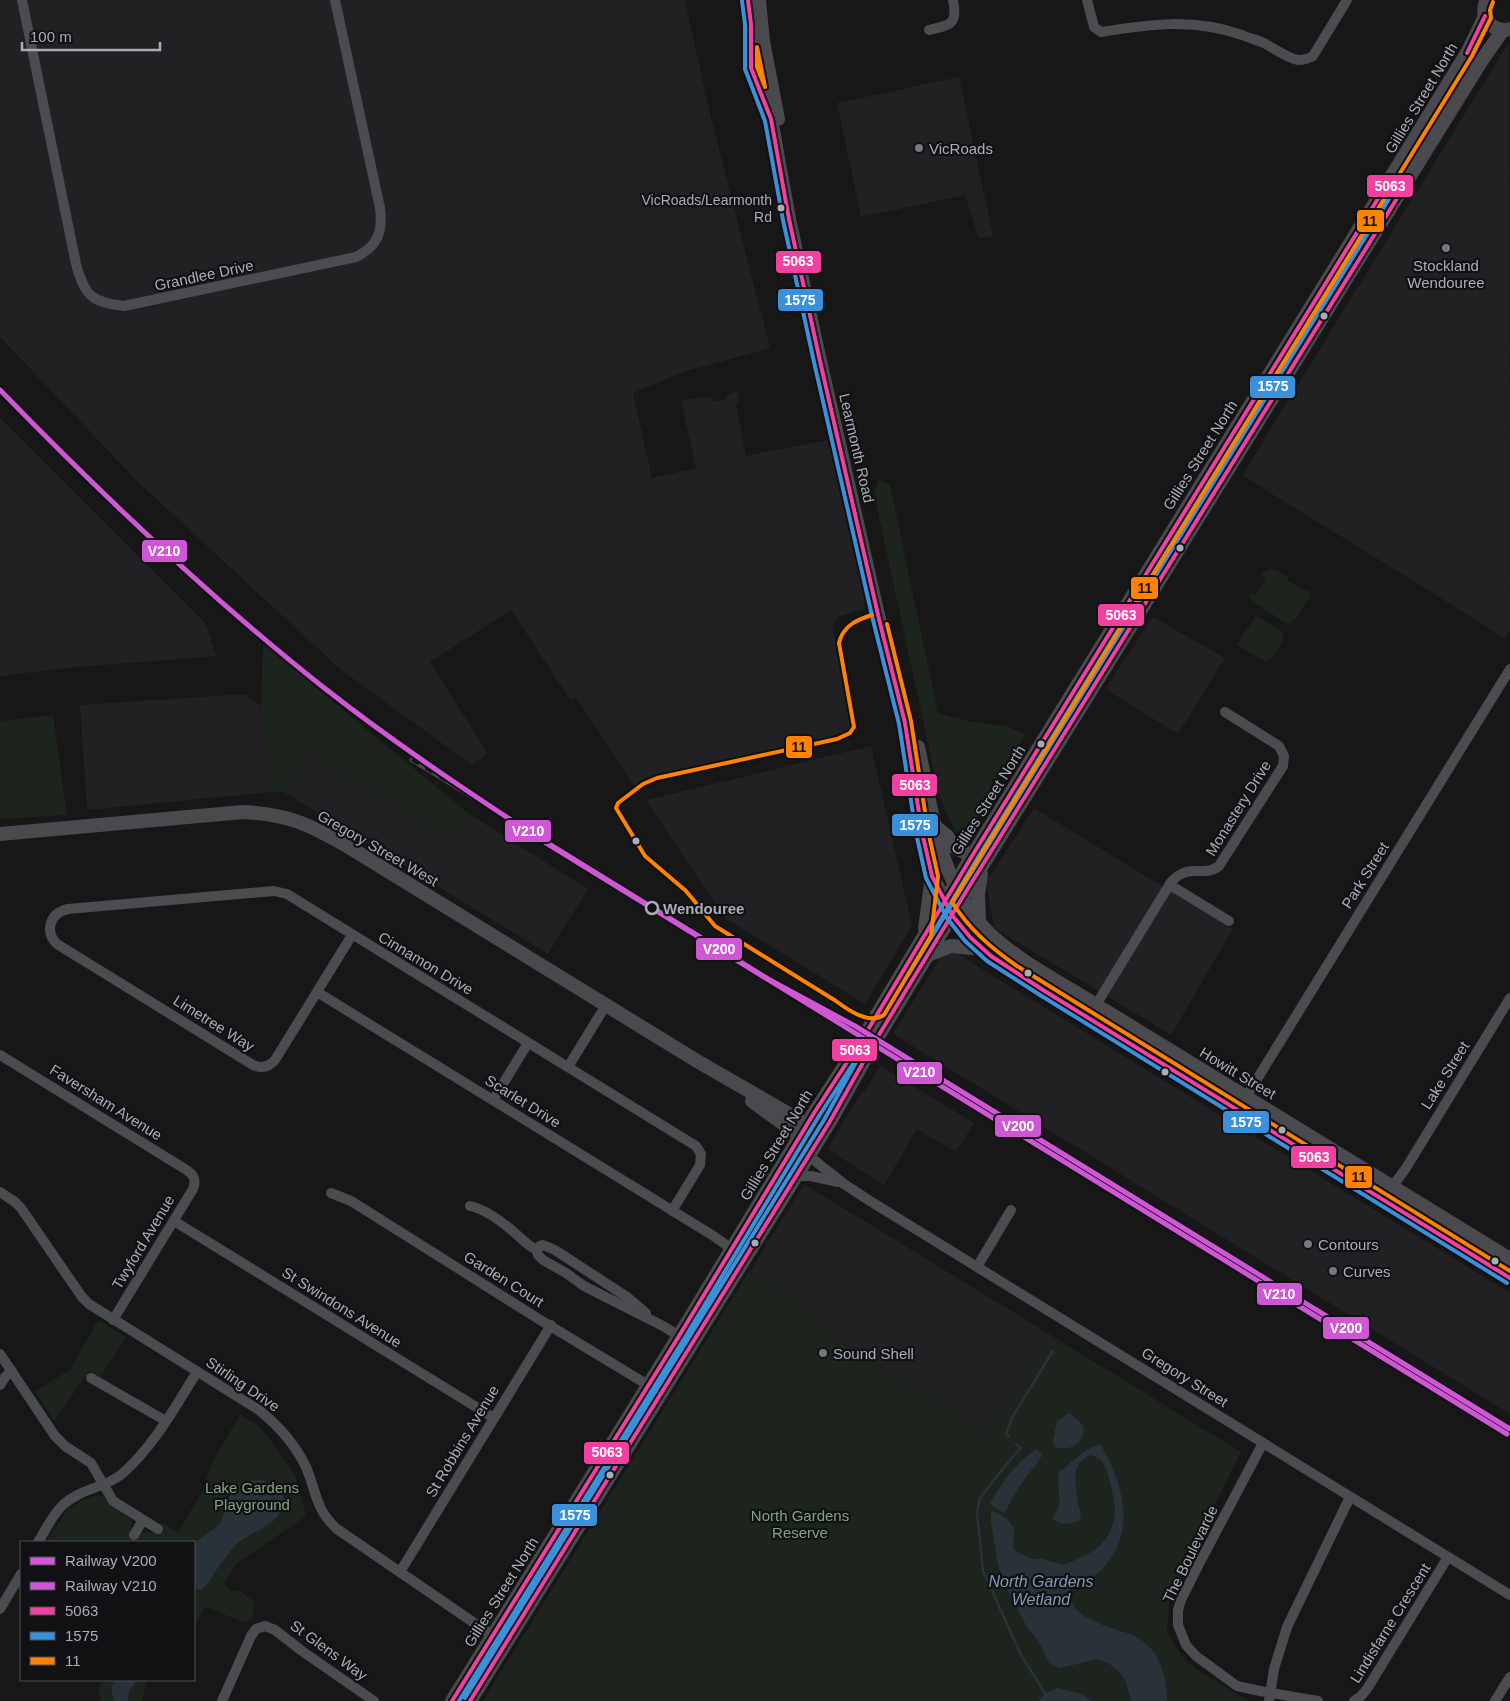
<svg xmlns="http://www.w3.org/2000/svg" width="1510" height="1701" font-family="Helvetica,sans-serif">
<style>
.built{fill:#212123}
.green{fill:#1d241e}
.water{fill:#2a3239}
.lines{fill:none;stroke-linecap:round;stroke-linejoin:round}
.stream{stroke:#2a3239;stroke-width:2.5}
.street{stroke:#4b4c50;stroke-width:10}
.secondary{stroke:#4a4a4e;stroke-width:14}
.rail-casing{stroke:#4b4c4f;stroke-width:4.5}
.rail{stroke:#111113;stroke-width:2.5;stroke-dasharray:8;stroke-linecap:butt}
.bus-1-casing{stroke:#111113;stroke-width:8}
.bus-2-casing{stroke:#111113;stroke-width:8}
.bus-3-casing{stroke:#111113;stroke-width:8}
.bus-1{stroke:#f240a1;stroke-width:4}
.bus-2{stroke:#3a90db;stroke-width:4}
.bus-3{stroke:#ff8200;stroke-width:4}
.rail-1-casing{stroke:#111113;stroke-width:9}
.rail-2-casing{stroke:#111113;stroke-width:9}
.rail-1{stroke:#cf57d5;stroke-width:5}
.rail-2{stroke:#cf57d5;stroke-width:5}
.poi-dot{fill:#757880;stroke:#111113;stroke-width:2}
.bus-dot{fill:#a8adb8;stroke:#111113;stroke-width:2}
.stop-dot{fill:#111113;stroke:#a8adb8;stroke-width:2.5}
.labels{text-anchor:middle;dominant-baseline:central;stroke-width:4.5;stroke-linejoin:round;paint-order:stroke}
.bus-label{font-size:14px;fill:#a8adb8;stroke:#111113;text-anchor:end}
.street-label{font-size:15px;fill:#a8adb8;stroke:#111113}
.poi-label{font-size:15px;fill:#a8adb8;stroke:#111113;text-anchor:start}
.stop-label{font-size:15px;font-weight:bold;fill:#a8adb8;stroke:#111113;text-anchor:start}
.park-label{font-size:15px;fill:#7fa381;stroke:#111113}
.water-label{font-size:16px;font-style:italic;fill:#7f9bb3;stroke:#111113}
.line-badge{stroke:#111113;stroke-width:2}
.badge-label{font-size:14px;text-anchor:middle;font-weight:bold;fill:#fff}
.pale-badge-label{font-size:14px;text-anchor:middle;font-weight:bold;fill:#111}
</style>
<rect width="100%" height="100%" fill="#171717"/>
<g class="built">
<path d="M 0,0 L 685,0 L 708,106 L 770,348 L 683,372 L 633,393 L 652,478 L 696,468 L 681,401 L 711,396 L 712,402 L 727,399 L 727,394 L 737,391 L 740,402 L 736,404 L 746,456 L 838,438 L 875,599 L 864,609 L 837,617 L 832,627 L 854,712 L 853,728 L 842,736 L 642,780 L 635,787 L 576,698 L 571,701 L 511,610 L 430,662 L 488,754 L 472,765 L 341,670 L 138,482 L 0,337 Z"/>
<path d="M 1509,42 L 1510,631 L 1505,639 L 1441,598 L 1243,476 L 1255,454 Z"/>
<path d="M 959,77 L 993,236 L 979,239 L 965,195 L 861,217 L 837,103 Z"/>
<path d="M 0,418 L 206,624 L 216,656 L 66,668 L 0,676 Z"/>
<path d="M 1153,617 L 1225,658 L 1178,734 L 1105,689 Z"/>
<path d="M 245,694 L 261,706 L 272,792 L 87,810 L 80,705 Z"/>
<path d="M 871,746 L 912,926 L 865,1004 L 725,918 L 646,800 Z"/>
<path d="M 308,752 L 452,841 L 469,814 L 588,889 L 548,954 L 284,792 Z"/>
<path d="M 1034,808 L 1233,929 L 1171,1035 L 1004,934 L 994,927 L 986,882 Z"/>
<path d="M 956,953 L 1510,1293 L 1510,1414 L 893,1034 L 941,956 Z"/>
<path d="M 880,1066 L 974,1123 L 956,1152 L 917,1129 L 884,1185 L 827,1149 L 862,1092 L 864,1092 Z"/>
<path d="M 804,1184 L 1049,1334 L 989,1433 L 809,1323 L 816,1312 L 750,1271 Z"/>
</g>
<g class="green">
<path d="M 878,480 L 890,485 L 938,713 L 973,722 L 1006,726 L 1025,734 L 965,837 L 955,831 L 940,799 L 874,494 Z"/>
<path d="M 1271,569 L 1276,570 L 1288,577 L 1288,581 L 1305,591 L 1308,590 L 1311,597 C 1303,604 1300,616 1291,623 L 1286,623 L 1253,602 L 1249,597 L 1249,593 L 1255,595 L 1266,578 L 1260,574 L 1261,573 Z"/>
<path d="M 1256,615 L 1281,631 C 1283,634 1284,635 1283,638 C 1281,646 1273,658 1266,661 L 1262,660 L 1237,645 Z"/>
<path d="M 263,644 L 469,814 L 452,841 L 309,752 L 284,792 L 272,792 L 261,706 Z"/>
<path d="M 53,715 L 67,815 L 0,819 L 0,721 Z"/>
<path d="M 749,1271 L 816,1311 L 809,1323 L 989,1433 L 1049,1334 L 1241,1452 L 1183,1569 L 1169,1603 L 1167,1630 L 1174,1645 L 1186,1661 L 1202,1673 L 1249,1701 L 483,1701 Z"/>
<path d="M 98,1320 L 126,1337 L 100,1377 L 88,1372 L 54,1421 L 35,1391 L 70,1370 Z"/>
<path d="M 240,1415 L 253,1422 L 266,1434 L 295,1475 L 306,1516 L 236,1564 L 224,1584 L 232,1591 L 239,1590 L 255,1603 L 252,1618 L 245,1623 L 206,1607 L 194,1626 L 194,1542 L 46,1542 L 67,1510 L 82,1500 L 98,1495 L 102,1496 L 109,1504 L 129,1518 L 132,1522 L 131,1530 L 140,1534 L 146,1531 L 156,1533 L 163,1523 L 178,1532 L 203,1490 L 213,1460 Z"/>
<path d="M 102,1680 L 147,1680 L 142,1701 L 101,1701 L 98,1690 Z"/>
</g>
<g class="water">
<path d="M 1069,1413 L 1079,1421 L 1084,1428 C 1082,1447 1071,1450 1054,1447 L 1053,1441 L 1057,1421 Z"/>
<path d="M 1100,1444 C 1124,1482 1137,1535 1101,1570 C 1093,1578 1081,1581 1070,1586 C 1066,1618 1105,1625 1127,1633 C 1135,1635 1148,1644 1152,1650 C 1163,1663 1167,1685 1167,1701 L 1131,1701 L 1126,1682 L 1119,1671 L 1108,1663 L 1098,1659 L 1060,1668 L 1049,1663 L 1040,1643 L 1027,1627 L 1005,1585 L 998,1565 L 991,1522 L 991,1510 C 1000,1515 1014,1520 1014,1533 C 1014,1539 1013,1544 1014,1550 L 1032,1559 L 1042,1559 L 1064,1565 C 1077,1559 1095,1553 1104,1541 C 1110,1535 1115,1521 1115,1512 C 1116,1502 1108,1468 1101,1460 C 1098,1458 1094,1456 1091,1455 C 1074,1462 1075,1473 1076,1489 C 1077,1493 1076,1497 1077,1501 C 1079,1509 1082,1512 1080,1520 C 1071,1524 1061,1526 1053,1519 C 1054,1514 1059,1509 1059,1504 C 1060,1493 1057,1483 1059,1472 C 1073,1462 1083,1449 1100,1444 Z"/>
<path d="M 1036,1449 L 1042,1455 C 1039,1462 1035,1466 1030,1472 C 1020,1484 1012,1498 1005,1513 L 995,1508 L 990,1503 C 1002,1482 1016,1463 1036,1449 Z"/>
<path d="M 259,1480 C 271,1482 277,1486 284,1497 C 284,1529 247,1529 232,1549 C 225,1558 219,1566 213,1575 C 208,1582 209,1584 201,1590 L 194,1588 L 194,1543 L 219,1525 L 227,1506 L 230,1496 L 236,1486 L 248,1481 Z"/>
<path d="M 116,1680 L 136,1680 L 134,1685 L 129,1690 L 128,1701 L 114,1701 L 111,1687 Z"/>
<path d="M 1057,1688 L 1082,1694 L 1091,1701 L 1039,1701 L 1045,1693 Z"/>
</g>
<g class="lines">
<g class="stream">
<path d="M 1009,1437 L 1006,1434 L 1013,1416 L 1053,1351"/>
<path d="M 1016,1444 L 1021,1448 L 1009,1461 L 980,1498 L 977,1513 L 983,1571 L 1021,1655 L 1045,1693"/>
</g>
<g class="street">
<path d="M 22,0 L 76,264 C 85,296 91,302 124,306 L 356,257 C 378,246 383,232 380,208 L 335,0"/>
<path d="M 1087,0 L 1094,27 L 1101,32 C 1151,24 1193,18 1242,35 C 1249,38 1257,40 1264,43 C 1273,48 1289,59 1298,60 C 1304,60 1308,59 1313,56 L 1347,0"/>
<path d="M 929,30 C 951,25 958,24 953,0"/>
<path d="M 1170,885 L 1229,921"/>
<path d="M 352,935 L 275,1060 C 269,1067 262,1069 253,1065 L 57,944 C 44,931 50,913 68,909 L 274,891 L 287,894 L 696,1146 L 701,1154 L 700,1165 L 672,1211"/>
<path d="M 317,992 L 712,1235 L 732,1249"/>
<path d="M 1096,1005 L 1171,882 C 1189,862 1204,878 1219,866 L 1283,766 L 1284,756 L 1279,746 L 1225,712"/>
<path d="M 0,1055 L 185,1169 C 193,1174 197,1179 193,1189 L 113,1320"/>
<path d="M 568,1067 L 606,1005"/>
<path d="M 1246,1097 L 1510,669"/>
<path d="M 493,1100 L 528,1043"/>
<path d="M 795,1145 L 844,1184 L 870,1201 L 1510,1595"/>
<path d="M 796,1176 L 811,1176 L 838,1182"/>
<path d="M 0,1192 L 15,1202 L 21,1208 L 82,1297 L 89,1304 L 259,1410 C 279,1426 295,1444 306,1467 C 317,1493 315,1509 337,1529 L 505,1644"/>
<path d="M 331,1193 L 351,1201 L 537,1318 L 653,1388"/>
<path d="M 1391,1204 L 1392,1187 L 1406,1168 L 1510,998"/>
<path d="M 470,1206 C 487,1210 502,1222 515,1233 C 522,1239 528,1246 537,1250 L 538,1255 L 543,1260 L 566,1273 L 584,1286 L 663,1326 L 679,1336"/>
<path d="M 174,1221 L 494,1418"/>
<path d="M 537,1250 L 540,1246 L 543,1245 L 555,1250 L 627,1297 L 646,1313"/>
<path d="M 977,1267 L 1011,1210"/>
<path d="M 0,1354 L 55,1436 L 65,1446 L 91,1463 L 113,1501 L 158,1529"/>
<path d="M 91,1378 L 166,1421"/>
<path d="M 0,1385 L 5,1377 L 12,1371"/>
<path d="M 1263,1443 L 1199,1564 L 1181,1600 L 1178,1610 L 1178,1625 L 1186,1645 L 1196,1656 L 1237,1686 L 1260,1691 L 1318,1701"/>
<path d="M 134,1535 L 143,1520"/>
<path d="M 38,1542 C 46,1530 53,1513 64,1504 C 80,1489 105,1488 122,1474 C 154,1446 175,1407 197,1372"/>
<path d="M 400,1572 L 551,1325"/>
<path d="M 0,1609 L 21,1574"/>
<path d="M 222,1701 L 251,1636 L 256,1629 L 265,1626 L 275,1630 L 302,1651 L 374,1701"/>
<path d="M 1269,1701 L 1274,1669 L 1287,1627 L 1350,1497"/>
<path d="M 1354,1701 L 1361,1696 L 1367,1689 L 1448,1557"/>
<path d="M 1495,1701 L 1510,1677"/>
</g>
<g class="secondary">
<path d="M 748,0 L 751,24 L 751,68 L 771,119 L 789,219 L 820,361 L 879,619 L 905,723 L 922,832 L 932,876 L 952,915 L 970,937 L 991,956 L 1043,990 L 1510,1278"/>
<path d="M 759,0 L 763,41 L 778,119"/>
<path d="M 1487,0 C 1478,17 1492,33 1510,29"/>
<path d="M 918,747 C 932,810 939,886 989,933 C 1019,962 1060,982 1096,1005 L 1510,1259"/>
<path d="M 937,828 L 947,836 L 954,847 L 972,856"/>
<path d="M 0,834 L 243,812 C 288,814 308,824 347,846 L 697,1061 L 794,1117 L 814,1130"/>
<path d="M 979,922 L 978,895 L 981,874"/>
<path d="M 925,929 L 932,876"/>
<path d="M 928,955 L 951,946 L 982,949"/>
<path d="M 752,1101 L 807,1141"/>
<path d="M 452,1701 L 679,1336 L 814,1113 L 866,1033 L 972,856 L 1401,161 L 1467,53 L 1485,16"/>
<path d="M 470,1701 L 829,1123 L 874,1043 L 967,890 L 1482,60 L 1503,30"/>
</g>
<defs>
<path id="rail" d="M 412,760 L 523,828"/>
</defs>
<use href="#rail" class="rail-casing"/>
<use href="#rail" class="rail"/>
<defs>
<g id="bus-1">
<path d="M 748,0 L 751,24 L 751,68 L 771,119 L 789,219 L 820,361 L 879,619 L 905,723 L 922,832 L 932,876 L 952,915 L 970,937 L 991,956 L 1043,990 L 1510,1278"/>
<path d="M 1467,53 L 1485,16"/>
<path d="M 452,1701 L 679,1336 L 814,1113 L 866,1033 L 972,856 L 1387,184 L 1401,192 L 967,890 L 874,1043 L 829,1123 L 470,1701"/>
</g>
<g id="bus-2">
<path d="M 742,1 L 745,24 L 745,69 L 765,121 L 783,220 L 814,362 L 873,620 L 899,724 L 916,833 L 926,878 L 947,918 L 965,941 L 987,961 L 1040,995 L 1507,1283"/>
<path d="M 1389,192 L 1392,194 L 908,975 L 977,859 Z"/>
<path d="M 459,1701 L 684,1339 L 819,1116 L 866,1044 L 824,1120 L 465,1698"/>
</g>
<g id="bus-3">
<path d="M 1493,2 L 1490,10 L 1491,18 L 1472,56 L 952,902 C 969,929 991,948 1017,966 L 1510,1271"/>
<path d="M 757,47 L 765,87 L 757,67 Z"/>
<path d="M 872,615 C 856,620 843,626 839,643 L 854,727 L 850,733 L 837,739 L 657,778 L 643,784 L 618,803 L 616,808 L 645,856 L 686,891 L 715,926 L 836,1001 C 848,1010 869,1025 884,1015 L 931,936 L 938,876 L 928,831 L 911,721 L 887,624"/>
</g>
</defs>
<use href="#bus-1" class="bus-1-casing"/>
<use href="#bus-2" class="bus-2-casing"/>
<use href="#bus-3" class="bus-3-casing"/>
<use href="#bus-1" class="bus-1"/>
<use href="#bus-2" class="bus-2"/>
<use href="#bus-3" class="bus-3"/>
<defs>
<path id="rail-1" d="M 523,828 L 768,979 L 855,1026 L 1510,1429"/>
<path id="rail-2" d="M 0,390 C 102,495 208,596 323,687 C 393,742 468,792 543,841 L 1507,1434"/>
</defs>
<use href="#rail-1" class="rail-1-casing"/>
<use href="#rail-2" class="rail-2-casing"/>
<use href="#rail-1" class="rail-1"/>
<use href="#rail-2" class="rail-2"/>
</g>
<g class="poi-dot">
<circle cx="919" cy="148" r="5"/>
<circle cx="1446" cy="248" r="5"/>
<circle cx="1308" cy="1244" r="5"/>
<circle cx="1333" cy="1271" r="5"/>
<circle cx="823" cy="1353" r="5"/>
</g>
<g class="bus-dot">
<circle cx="781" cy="208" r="4.5"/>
<circle cx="1324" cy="316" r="4.5"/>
<circle cx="1180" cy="548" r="4.5"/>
<circle cx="1041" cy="744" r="4.5"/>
<circle cx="636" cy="841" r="4.5"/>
<circle cx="1028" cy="973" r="4.5"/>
<circle cx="1165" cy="1072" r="4.5"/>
<circle cx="1282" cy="1130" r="4.5"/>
<circle cx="755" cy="1243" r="4.5"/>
<circle cx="1495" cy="1261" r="4.5"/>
<circle cx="610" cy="1475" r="4.5"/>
</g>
<circle class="stop-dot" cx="652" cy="908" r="6"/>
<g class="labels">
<g class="bus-label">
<text x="772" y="200">VicRoads/Learmonth<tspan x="772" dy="17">Rd</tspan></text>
</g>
<g class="street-label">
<text transform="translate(1421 98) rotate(-59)">Gillies Street North</text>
<text transform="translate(204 275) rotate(-12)">Grandlee Drive</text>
<text transform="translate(857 448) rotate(77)">Learmonth Road</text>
<text transform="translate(1200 455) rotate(-58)">Gillies Street North</text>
<text transform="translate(988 800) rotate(-58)">Gillies Street North</text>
<text transform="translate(1238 808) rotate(-58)">Monastery Drive</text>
<text transform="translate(378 848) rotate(30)">Gregory Street West</text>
<text transform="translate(1365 875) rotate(-58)">Park Street</text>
<text transform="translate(426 963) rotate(31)">Cinnamon Drive</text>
<text transform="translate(214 1023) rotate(32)">Limetree Way</text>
<text transform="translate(1238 1073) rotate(31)">Howitt Street</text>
<text transform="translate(1445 1075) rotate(-58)">Lake Street</text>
<text transform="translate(523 1101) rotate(32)">Scarlet Drive</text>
<text transform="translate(106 1102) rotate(32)">Faversham Avenue</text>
<text transform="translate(776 1145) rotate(-59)">Gillies Street North</text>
<text transform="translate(143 1242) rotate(-59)">Twyford Avenue</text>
<text transform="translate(504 1279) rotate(32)">Garden Court</text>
<text transform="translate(342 1307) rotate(32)">St Swindons Avenue</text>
<text transform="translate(1185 1377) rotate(32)">Gregory Street</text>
<text transform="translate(243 1384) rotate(34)">Stirling Drive</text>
<text transform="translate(462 1441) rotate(-59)">St Robbins Avenue</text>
<text transform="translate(1190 1554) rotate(-64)">The Boulevarde</text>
<text transform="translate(501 1592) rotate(-58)">Gillies Street North</text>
<text transform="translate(1390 1623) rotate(-58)">Lindisfarne Crescent</text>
<text transform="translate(329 1650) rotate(36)">St Glens Way</text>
</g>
<g class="poi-label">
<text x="929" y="148">VicRoads</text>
<text x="1446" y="265" text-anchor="middle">Stockland<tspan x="1446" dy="17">Wendouree</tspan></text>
<text x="1318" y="1244">Contours</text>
<text x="1343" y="1271">Curves</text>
<text x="833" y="1353">Sound Shell</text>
</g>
<g class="stop-label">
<text x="663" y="908">Wendouree</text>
</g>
<g class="park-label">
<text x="252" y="1487">Lake Gardens<tspan x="252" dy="17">Playground</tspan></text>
<text x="800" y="1515">North Gardens<tspan x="800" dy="17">Reserve</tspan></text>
</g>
<g class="water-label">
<text x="1041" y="1581">North Gardens<tspan x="1041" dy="18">Wetland</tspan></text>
</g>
</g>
<g class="line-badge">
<rect x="1366" y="174" width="48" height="24" rx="5" fill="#f240a1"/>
<rect x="1356" y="209" width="29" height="24" rx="5" fill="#ff8200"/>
<rect x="775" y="250" width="47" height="24" rx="5" fill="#f240a1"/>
<rect x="777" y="288" width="47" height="24" rx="5" fill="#3a90db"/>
<rect x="1249" y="375" width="47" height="24" rx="5" fill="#3a90db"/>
<rect x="141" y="539" width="47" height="24" rx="5" fill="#cf57d5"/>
<rect x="1130" y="576" width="29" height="24" rx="5" fill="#ff8200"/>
<rect x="1097" y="603" width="48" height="24" rx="5" fill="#f240a1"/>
<rect x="785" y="735" width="28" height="24" rx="5" fill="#ff8200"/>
<rect x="891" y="773" width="47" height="24" rx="5" fill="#f240a1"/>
<rect x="891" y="813" width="48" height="24" rx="5" fill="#3a90db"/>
<rect x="504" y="819" width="48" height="24" rx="5" fill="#cf57d5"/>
<rect x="695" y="937" width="48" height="24" rx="5" fill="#cf57d5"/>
<rect x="831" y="1038" width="47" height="24" rx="5" fill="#f240a1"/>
<rect x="896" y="1061" width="47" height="24" rx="5" fill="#cf57d5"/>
<rect x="1222" y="1110" width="48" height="24" rx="5" fill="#3a90db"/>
<rect x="994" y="1114" width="48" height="24" rx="5" fill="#cf57d5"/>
<rect x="1290" y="1145" width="47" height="24" rx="5" fill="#f240a1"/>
<rect x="1344" y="1165" width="29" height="24" rx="5" fill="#ff8200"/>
<rect x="1256" y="1282" width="47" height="24" rx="5" fill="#cf57d5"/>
<rect x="1322" y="1316" width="48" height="24" rx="5" fill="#cf57d5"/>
<rect x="583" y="1441" width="47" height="24" rx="5" fill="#f240a1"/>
<rect x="551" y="1503" width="47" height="24" rx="5" fill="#3a90db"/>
</g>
<g class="badge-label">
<text x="1390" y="191">5063</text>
<text x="798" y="266">5063</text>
<text x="800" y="305">1575</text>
<text x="1273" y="391">1575</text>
<text x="164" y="556">V210</text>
<text x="1121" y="620">5063</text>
<text x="915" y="790">5063</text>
<text x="915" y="830">1575</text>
<text x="528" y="836">V210</text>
<text x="719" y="954">V200</text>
<text x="855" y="1055">5063</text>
<text x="919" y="1077">V210</text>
<text x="1246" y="1127">1575</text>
<text x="1018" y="1131">V200</text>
<text x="1314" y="1162">5063</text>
<text x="1279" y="1299">V210</text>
<text x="1346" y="1333">V200</text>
<text x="607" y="1457">5063</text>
<text x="575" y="1520">1575</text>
</g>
<g class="pale-badge-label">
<text x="1370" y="226">11</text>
<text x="1145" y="593">11</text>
<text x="799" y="752">11</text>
<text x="1359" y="1182">11</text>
</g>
<rect x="20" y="1541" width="175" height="140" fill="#111113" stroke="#4d4f55"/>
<rect x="30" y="1557" width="25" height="8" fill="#cf57d5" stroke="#4d4f55"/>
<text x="65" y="1566" font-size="15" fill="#a8adb8">Railway V200</text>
<rect x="30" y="1582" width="25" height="8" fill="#cf57d5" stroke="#4d4f55"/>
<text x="65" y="1591" font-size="15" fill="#a8adb8">Railway V210</text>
<rect x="30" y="1607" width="25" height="8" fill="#f240a1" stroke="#4d4f55"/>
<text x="65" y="1616" font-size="15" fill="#a8adb8">5063</text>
<rect x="30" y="1632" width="25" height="8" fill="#3a90db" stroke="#4d4f55"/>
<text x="65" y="1641" font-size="15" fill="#a8adb8">1575</text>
<rect x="30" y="1657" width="25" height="8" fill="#ff8200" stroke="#4d4f55"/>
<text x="65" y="1666" font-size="15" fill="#a8adb8">11</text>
<path d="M22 42v8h138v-8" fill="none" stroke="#a8adb8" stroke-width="2.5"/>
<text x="30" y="42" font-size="15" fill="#a8adb8" stroke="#111113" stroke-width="4" paint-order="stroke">100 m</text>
</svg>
